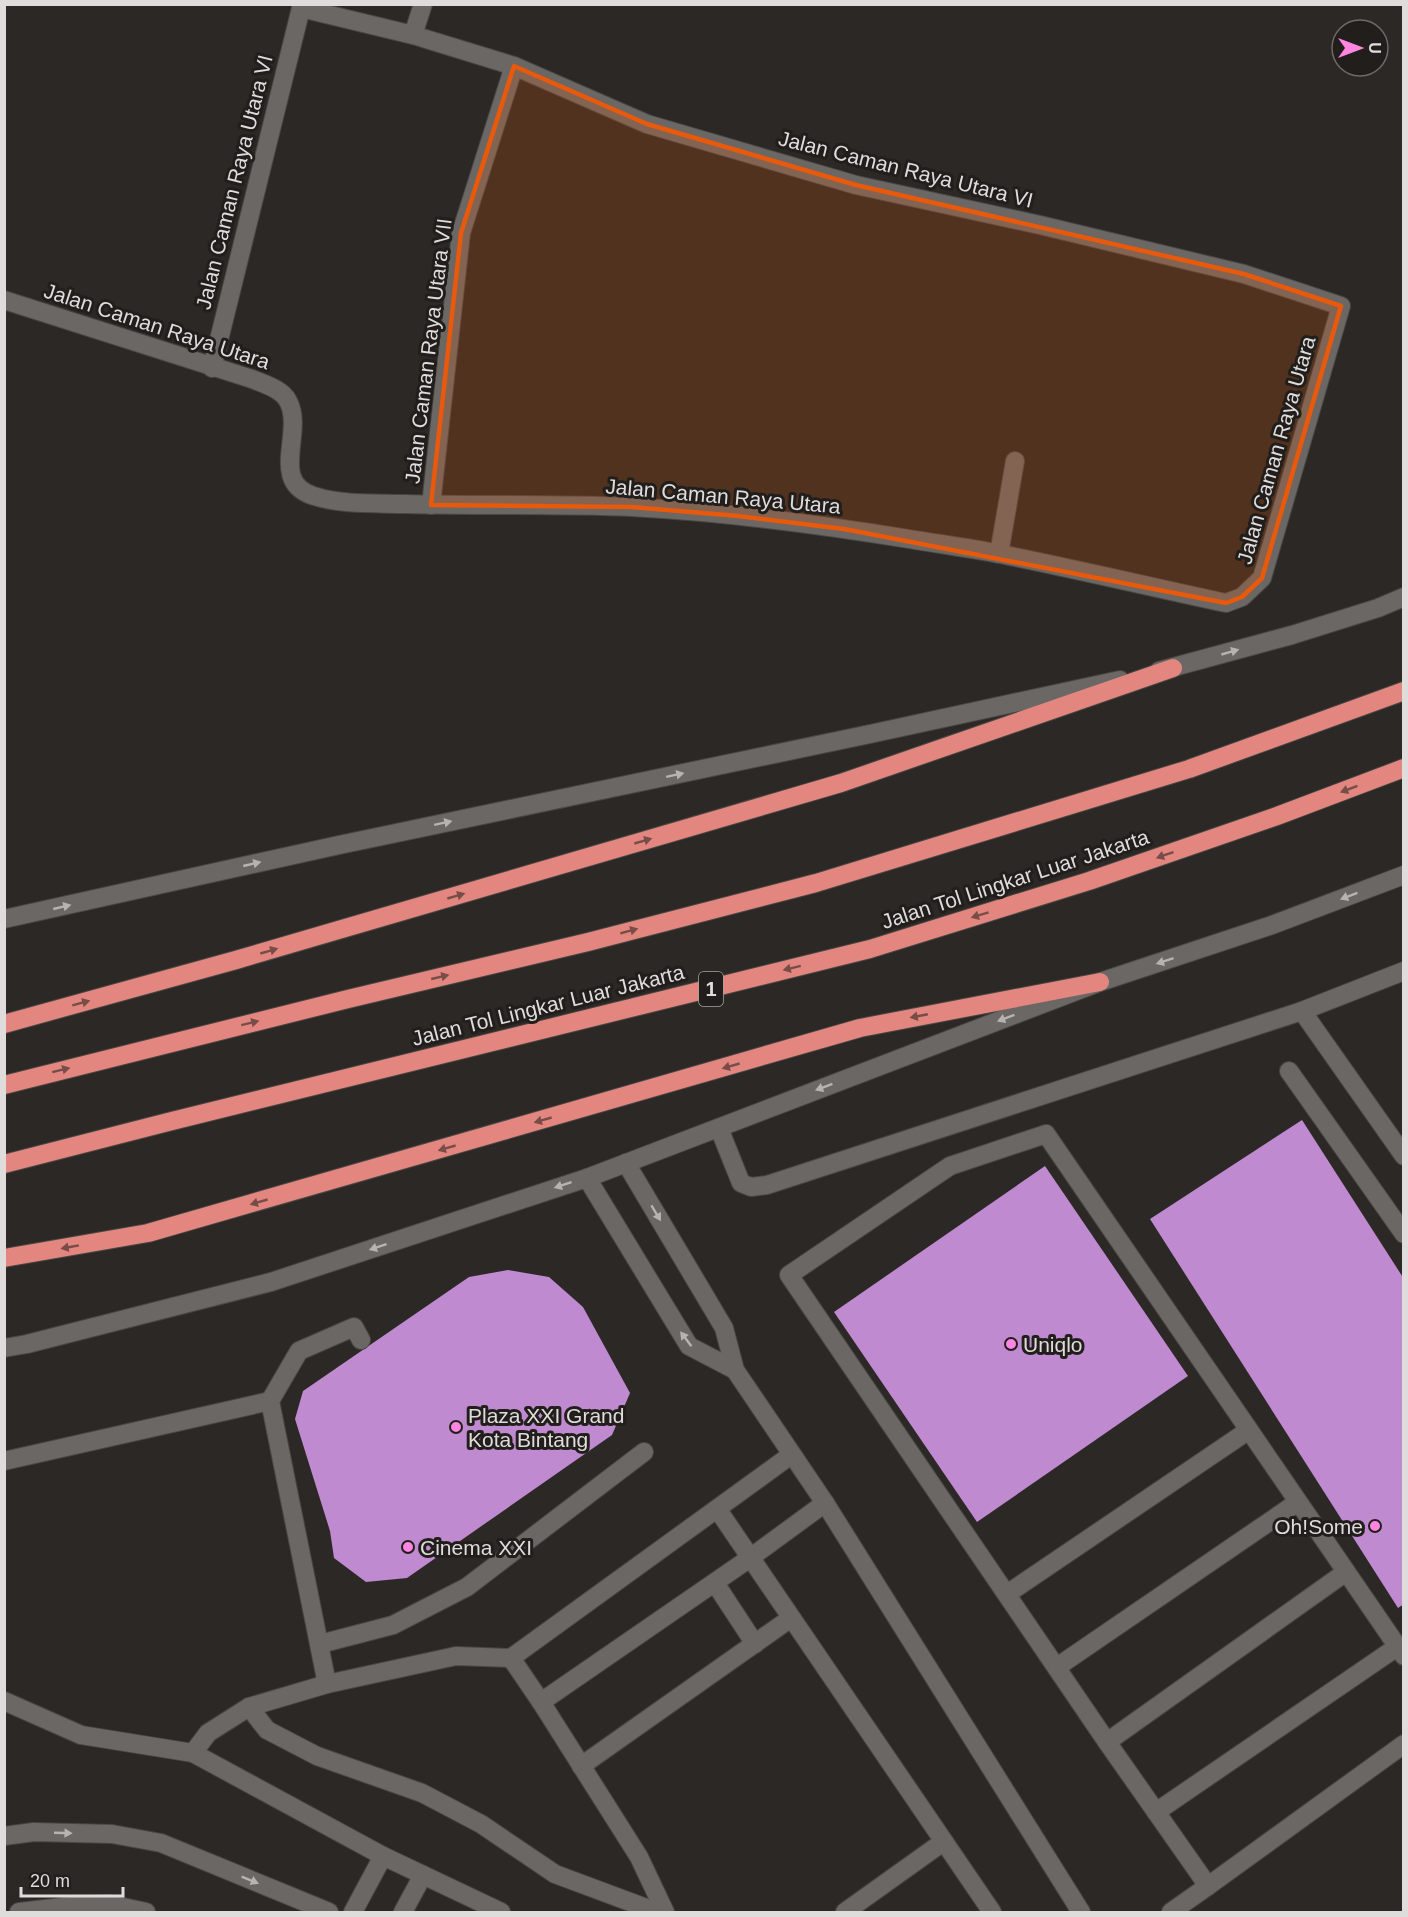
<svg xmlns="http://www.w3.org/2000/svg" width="1408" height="1917" font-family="Helvetica,sans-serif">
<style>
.building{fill:#c08ad0}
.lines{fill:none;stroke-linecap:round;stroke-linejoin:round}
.minor-casing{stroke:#494643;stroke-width:20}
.highway-casing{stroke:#494643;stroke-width:20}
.minor{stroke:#6b6764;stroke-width:18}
.highway{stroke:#e2867f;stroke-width:18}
.oneway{fill:#b6b4b1}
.oneway2{fill:#784d48}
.marked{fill:#e8590c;fill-opacity:0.2;stroke:#e8590c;stroke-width:4.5;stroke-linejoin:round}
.poi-dot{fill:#fe85e0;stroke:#211e1b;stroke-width:2}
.labels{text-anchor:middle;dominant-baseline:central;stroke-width:6;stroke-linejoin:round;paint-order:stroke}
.shield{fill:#211e1b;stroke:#a6a4a1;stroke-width:1.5}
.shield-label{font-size:20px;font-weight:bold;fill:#dfdddb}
.street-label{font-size:21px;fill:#dfdddb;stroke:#211e1b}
.poi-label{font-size:21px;fill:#dfdddb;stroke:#211e1b;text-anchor:start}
</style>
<rect width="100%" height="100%" fill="#2b2825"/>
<g class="building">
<path d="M 1302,1120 L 1404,1279 L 1404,1604 L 1398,1608 L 1150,1219 Z"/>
<path d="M 1045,1166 L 1188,1376 L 977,1522 L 834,1312 Z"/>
<path d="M 508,1270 L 549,1277 L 583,1307 L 630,1393 L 612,1435 L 407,1578 L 366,1582 L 334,1558 L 330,1531 L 295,1419 L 303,1391 L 469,1277 Z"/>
</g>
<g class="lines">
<defs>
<g id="minor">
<path d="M 301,8 L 413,35 L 423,4"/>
<path d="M 4,300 L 252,379 C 264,384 282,389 288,401 C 305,432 268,482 314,496 C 342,505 376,503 405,504 C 480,506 556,504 631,507 C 724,512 817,524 909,539 C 939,544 970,548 1000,554 C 1075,569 1151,587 1226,603 L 1242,597 L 1262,578 L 1341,306 L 1244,274 L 1040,225 L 856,185 L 647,124 L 514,66 L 413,35"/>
<path d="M 212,368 L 302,4"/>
<path d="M 431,505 L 461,233 L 514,66"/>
<path d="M 999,554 L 1015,461"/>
<path d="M 1159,671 L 1292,635 L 1378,608 L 1404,597"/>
<path d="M 4,919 L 339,845 L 870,734 L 1120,680"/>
<path d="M 1302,1011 L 1404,1156"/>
<path d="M 1289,1071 L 1404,1234"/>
<path d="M 719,1128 L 741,1183 L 751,1187 L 767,1185 L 1302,1011 L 1404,971"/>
<path d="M 626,1163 L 724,1328 L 735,1370 L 825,1503 L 1081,1912"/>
<path d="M 587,1178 L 689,1346 L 735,1370"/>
<path d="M 4,1348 L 27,1344 L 271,1282 L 587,1178 L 1100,982 L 1272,925 L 1404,875"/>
<path d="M 4,1461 L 270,1401"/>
<path d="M 718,1510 L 992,1912"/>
<path d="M 715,1583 L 755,1644"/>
<path d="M 1007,1594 L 1249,1430"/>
<path d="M 320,1644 L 393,1625 L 467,1587 L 644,1452"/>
<path d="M 1404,1656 L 1046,1134 L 950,1166 L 789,1275 L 1107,1742 L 1208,1886 L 1404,1744"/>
<path d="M 511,1658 L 541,1702"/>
<path d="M 1057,1667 L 1298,1502"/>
<path d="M 327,1684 L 270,1401 L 299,1351 L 354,1327 L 361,1340"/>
<path d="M 4,1701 L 81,1735 L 193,1753 L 383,1856 L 501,1912"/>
<path d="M 249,1707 L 267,1730 L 317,1756 L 422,1793 L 481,1824 L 555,1874 L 657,1912"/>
<path d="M 1107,1742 L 1346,1572"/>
<path d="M 193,1753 L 208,1733 L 249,1707 L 327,1684 L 456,1656 L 511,1658 L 791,1455"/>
<path d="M 581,1766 L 791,1618"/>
<path d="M 1156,1812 L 1397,1647"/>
<path d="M 4,1836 L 34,1832 L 112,1834 L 161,1843 L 329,1912"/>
<path d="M 19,1912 L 71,1906 L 109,1904 L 146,1912"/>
<path d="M 353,1912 L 383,1856"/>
<path d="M 403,1912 L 423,1875"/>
<path d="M 665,1912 L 639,1857 L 541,1702 L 750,1558 L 825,1503"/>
<path d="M 845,1912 L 943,1842"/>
<path d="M 1171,1912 L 1208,1886"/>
</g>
<g id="highway">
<path d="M 4,1024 L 236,960 L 841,783 L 1173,668"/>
<path d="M 4,1085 L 348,999 L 588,942 L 816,883 L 1189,769 L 1404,691"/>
<path d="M 4,1164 L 172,1121 L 870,949 L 1089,881 L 1277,816 L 1404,768"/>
<path d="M 4,1258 L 148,1233 L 860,1028 L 1100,982"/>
</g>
</defs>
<use href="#minor" class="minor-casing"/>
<use href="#highway" class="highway-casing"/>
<use href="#minor" class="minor"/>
<use href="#highway" class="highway"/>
</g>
<defs><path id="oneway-solid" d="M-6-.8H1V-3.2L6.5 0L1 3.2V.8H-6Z" transform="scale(1.5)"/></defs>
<g class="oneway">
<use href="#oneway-solid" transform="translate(1230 652) rotate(-16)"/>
<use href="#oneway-solid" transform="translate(675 775) rotate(-12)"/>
<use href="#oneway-solid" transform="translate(443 823) rotate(-12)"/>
<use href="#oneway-solid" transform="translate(252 864) rotate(-13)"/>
<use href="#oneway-solid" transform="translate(1349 896) rotate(159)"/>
<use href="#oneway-solid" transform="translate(62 907) rotate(-13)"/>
<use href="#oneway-solid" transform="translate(1165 961) rotate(162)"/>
<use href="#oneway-solid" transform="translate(1006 1018) rotate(159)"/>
<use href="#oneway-solid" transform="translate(824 1087) rotate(159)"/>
<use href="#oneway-solid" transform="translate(563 1185) rotate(162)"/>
<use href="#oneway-solid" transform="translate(656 1213) rotate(59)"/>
<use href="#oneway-solid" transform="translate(378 1247) rotate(162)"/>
<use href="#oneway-solid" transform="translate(686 1339) rotate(-127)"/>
<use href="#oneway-solid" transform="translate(63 1833) rotate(2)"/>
<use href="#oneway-solid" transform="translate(250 1880) rotate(22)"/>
</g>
<g class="oneway2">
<use href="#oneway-solid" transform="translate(1349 789) rotate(159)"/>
<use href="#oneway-solid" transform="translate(643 841) rotate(-16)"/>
<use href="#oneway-solid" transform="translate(1165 855) rotate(161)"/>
<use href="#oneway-solid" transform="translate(456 896) rotate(-16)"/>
<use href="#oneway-solid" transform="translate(980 915) rotate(163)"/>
<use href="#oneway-solid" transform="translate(629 931) rotate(-15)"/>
<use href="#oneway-solid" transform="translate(269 951) rotate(-16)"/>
<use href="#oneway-solid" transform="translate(792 968) rotate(166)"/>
<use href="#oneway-solid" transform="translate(440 977) rotate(-13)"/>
<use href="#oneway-solid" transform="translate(81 1003) rotate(-15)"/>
<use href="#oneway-solid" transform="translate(919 1016) rotate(169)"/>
<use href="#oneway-solid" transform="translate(250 1023) rotate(-14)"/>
<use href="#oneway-solid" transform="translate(731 1066) rotate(164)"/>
<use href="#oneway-solid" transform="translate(61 1070) rotate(-14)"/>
<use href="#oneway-solid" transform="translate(543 1120) rotate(164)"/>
<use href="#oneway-solid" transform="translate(447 1148) rotate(164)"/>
<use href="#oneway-solid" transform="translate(259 1202) rotate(164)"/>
<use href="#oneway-solid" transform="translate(70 1247) rotate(170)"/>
</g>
<path class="marked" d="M 514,66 L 647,124 L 856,185 L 1244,274 L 1341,306 L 1262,578 L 1242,597 L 1226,603 L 844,529 L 738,516 L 631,507 L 431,505 L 461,233 Z"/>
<g class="poi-dot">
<circle cx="1011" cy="1344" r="6"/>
<circle cx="456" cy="1427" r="6"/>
<circle cx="1375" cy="1526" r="6"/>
<circle cx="408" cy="1547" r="6"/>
</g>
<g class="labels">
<rect class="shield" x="699" y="972" width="24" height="34" rx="4.5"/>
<g class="shield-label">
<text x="711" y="989">1</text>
</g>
<g class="street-label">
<text transform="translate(906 169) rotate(14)">Jalan Caman Raya Utara VI</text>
<text transform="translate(234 182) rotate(-76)">Jalan Caman Raya Utara VI</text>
<text transform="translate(157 326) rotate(18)">Jalan Caman Raya Utara</text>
<text transform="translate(428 351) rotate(-83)">Jalan Caman Raya Utara VII</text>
<text transform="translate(1276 450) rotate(-74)">Jalan Caman Raya Utara</text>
<text transform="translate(723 496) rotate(5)">Jalan Caman Raya Utara</text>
<text transform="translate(1015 879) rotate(-18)">Jalan Tol Lingkar Luar Jakarta</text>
<text transform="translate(548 1005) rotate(-14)">Jalan Tol Lingkar Luar Jakarta</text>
</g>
<g class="poi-label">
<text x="1023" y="1344">Uniqlo</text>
<text x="468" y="1415">Plaza XXI Grand<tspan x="468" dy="24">Kota Bintang</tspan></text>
<text x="1363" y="1526" text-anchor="end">Oh!Some</text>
<text x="420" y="1547">Cinema XXI</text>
</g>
</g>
<rect width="1408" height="1917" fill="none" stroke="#dfdddb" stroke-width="12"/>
<g transform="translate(1360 48) rotate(90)"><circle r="28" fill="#211e1b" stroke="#6d6a68" stroke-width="1.5"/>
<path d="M0-4.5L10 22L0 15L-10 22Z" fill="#fe85e0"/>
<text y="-9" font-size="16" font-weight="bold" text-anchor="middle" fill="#dfdddb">U</text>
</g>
<path d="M21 1887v9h102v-9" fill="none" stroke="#dfdddb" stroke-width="3"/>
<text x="30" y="1887" font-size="18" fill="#dfdddb" stroke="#211e1b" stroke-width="4.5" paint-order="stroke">20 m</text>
</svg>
